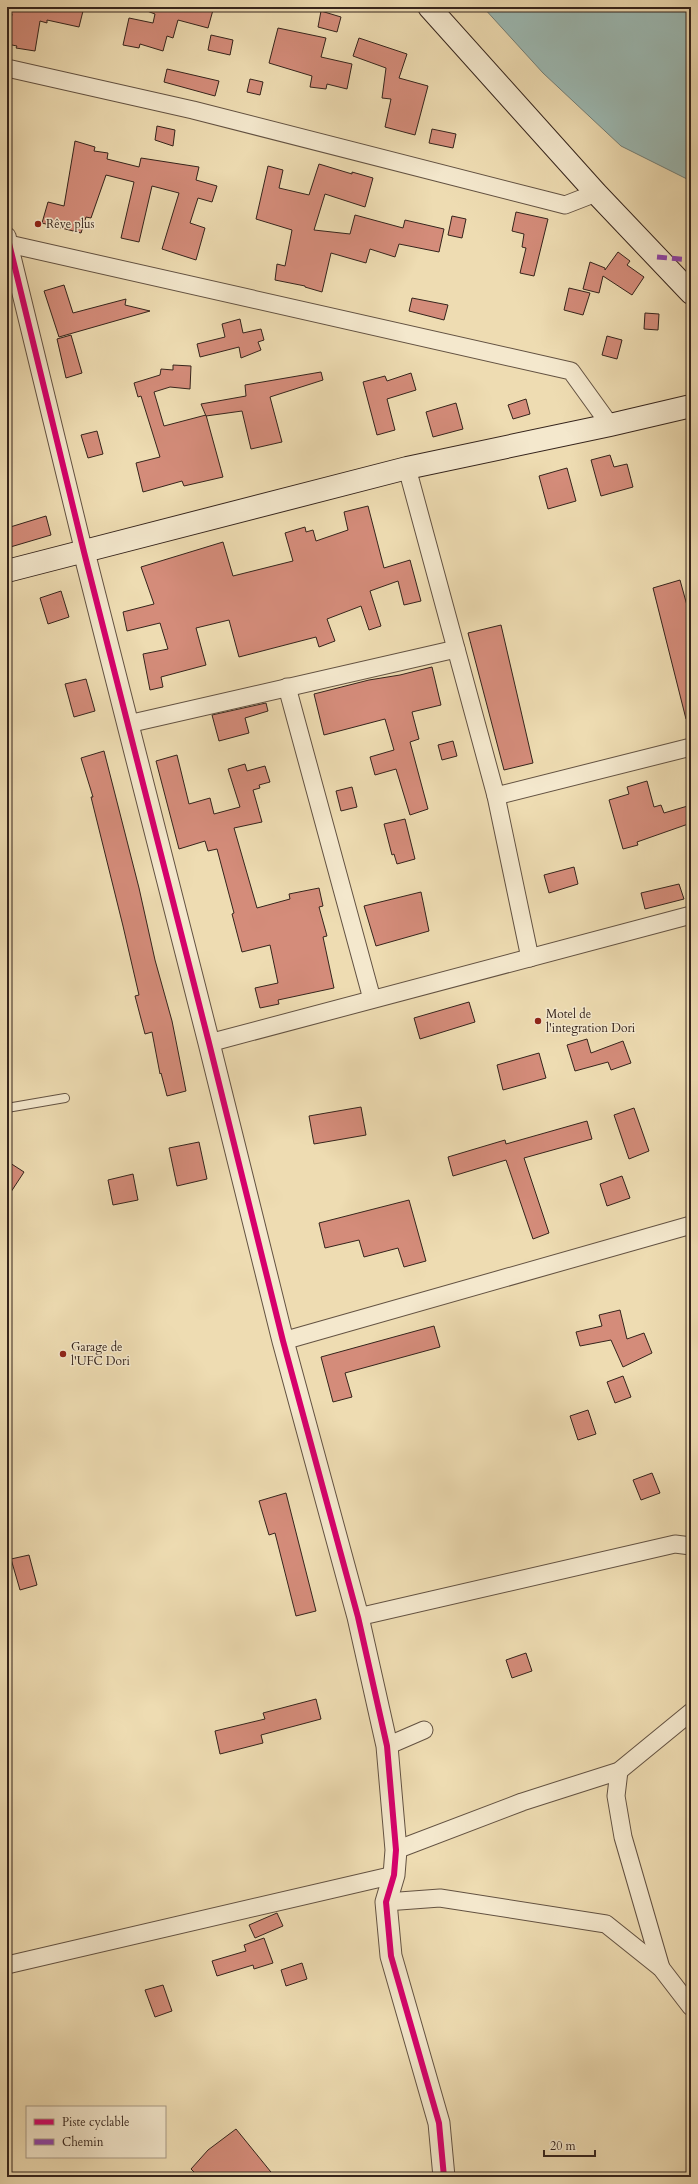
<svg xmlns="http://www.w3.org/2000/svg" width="698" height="2184" font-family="Cardo,serif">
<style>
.water{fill:#9cbab4;stroke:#737e77}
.building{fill:#d48c7a;stroke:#35241c}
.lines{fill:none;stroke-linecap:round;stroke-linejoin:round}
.service-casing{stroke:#635242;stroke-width:10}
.minor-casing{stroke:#635242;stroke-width:19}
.tertiary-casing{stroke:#635242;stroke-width:23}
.secondary-casing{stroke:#35241c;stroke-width:24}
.service{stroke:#f4e8cd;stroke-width:8}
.minor{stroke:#f4e8cd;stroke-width:17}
.tertiary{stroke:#f4e8cd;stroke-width:21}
.secondary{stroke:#f4e8cd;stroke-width:22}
.quiet{stroke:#8e44ad;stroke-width:5;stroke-dasharray:10 5;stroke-linecap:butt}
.cycleway-casing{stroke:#f4e8cd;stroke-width:8}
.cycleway{stroke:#d6006c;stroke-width:6}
.poi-dot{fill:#8f2418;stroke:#f4e8cd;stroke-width:1.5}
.labels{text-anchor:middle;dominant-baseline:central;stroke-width:3;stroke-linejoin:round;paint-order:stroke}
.poi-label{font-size:12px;fill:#35241c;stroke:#f4e8cd;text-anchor:start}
</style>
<rect width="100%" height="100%" fill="#eedcb2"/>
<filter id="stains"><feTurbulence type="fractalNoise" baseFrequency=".005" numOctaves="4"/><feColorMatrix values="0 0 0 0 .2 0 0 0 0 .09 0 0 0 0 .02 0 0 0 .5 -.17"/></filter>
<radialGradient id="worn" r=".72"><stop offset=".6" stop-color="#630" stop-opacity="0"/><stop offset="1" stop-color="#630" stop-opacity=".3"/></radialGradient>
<path class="water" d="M 483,7 L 691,7 L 691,181 L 621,146 L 543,73 Z"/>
<g class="building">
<path d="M 7,7 L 84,7 L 79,27 L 47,20 L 47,23 L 40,21 L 35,51 L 16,48 L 17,46 L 7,44 L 7,18 L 11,19 L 12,14 L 7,13 Z"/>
<path d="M 147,7 L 201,7 L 213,10 L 208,28 L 178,20 L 173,38 L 167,36 L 163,51 L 140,44 L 139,48 L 123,45 L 129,18 L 153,23 L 155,14 L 147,11 Z"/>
<path d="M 321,11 L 341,17 L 337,32 L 318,27 Z"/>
<path d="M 278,28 L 326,38 L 321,57 L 352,64 L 347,89 L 327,84 L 326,89 L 310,87 L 312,76 L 269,63 Z"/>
<path d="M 211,35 L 233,40 L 230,55 L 208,50 Z"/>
<path d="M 359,38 L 407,54 L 399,78 L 428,86 L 415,135 L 385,127 L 391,99 L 382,98 L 386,68 L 353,56 Z"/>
<path d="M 167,69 L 219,81 L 215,96 L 164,82 Z"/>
<path d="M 250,79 L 263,82 L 260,95 L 247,92 Z"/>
<path d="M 157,126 L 175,130 L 173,146 L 155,140 Z"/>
<path d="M 432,129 L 456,134 L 453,148 L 429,143 Z"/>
<path d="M 75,141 L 95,147 L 94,151 L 108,153 L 107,159 L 139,167 L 141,158 L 199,167 L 196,180 L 217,186 L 212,202 L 198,198 L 190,223 L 205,228 L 196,260 L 162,249 L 179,193 L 152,186 L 139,242 L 121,238 L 134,182 L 106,175 L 91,218 L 86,217 L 81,233 L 42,223 L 48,202 L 64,206 Z"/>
<path d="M 319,164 L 352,174 L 352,172 L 373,178 L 365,207 L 325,194 L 314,230 L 350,234 L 355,215 L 403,228 L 405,220 L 444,229 L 439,252 L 399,244 L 395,257 L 370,249 L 366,263 L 331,253 L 322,292 L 305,287 L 305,286 L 275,280 L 277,264 L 285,266 L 292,230 L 256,219 L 268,166 L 283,170 L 279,188 L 309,195 Z"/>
<path d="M 516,212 L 548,219 L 534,276 L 520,273 L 526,248 L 522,247 L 524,234 L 512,231 Z"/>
<path d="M 452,216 L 466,219 L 462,238 L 448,235 Z"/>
<path d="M 618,252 L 630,261 L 627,265 L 644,277 L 632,295 L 603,276 L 599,293 L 583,289 L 590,262 L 605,268 L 605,270 Z"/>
<path d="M 64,285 L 73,313 L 126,299 L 125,305 L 150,311 L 59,337 L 44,291 Z"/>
<path d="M 569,288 L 590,293 L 583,315 L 564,310 Z"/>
<path d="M 412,298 L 448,305 L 444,320 L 409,311 Z"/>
<path d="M 645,313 L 659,314 L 658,330 L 644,329 Z"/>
<path d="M 240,319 L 243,333 L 261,329 L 264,340 L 258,342 L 261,350 L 241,358 L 239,347 L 200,357 L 197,344 L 225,337 L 222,324 Z"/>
<path d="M 71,335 L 82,373 L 66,378 L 57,339 Z"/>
<path d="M 607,336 L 622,340 L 617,359 L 602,355 Z"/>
<path d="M 173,365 L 191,366 L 190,389 L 170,387 L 154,392 L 164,426 L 206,415 L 223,477 L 184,486 L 182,481 L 143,492 L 136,463 L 160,457 L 141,396 L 138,397 L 134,383 L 160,375 L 161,369 L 173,370 Z"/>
<path d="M 321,372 L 323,380 L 270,397 L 282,442 L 251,449 L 242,411 L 206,416 L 201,404 L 246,396 L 245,385 Z"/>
<path d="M 411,373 L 416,390 L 387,399 L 395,430 L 377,435 L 363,382 L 385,376 L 387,381 Z"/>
<path d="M 526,399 L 530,414 L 513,419 L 508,405 Z"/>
<path d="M 456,403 L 463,429 L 433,437 L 426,412 Z"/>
<path d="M 97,431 L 103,454 L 88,458 L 81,435 Z"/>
<path d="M 610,455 L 614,467 L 627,464 L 633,487 L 601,496 L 591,460 Z"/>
<path d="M 567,468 L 576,501 L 548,509 L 539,476 Z"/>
<path d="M 368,506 L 384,568 L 410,560 L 421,601 L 404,605 L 398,581 L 370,591 L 381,626 L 369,630 L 361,606 L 327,619 L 335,641 L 319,647 L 316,637 L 239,657 L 229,620 L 196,628 L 206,665 L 161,677 L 163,687 L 150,690 L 143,654 L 168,649 L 160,623 L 127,631 L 123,612 L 154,604 L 141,567 L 223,542 L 233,576 L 293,561 L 285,533 L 305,527 L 306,532 L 313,530 L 316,541 L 348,530 L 344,512 Z"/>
<path d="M 46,516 L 51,535 L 7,548 L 7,528 Z"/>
<path d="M 680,580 L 691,620 L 691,719 L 686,719 L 653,588 Z"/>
<path d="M 61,591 L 69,617 L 48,624 L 40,598 Z"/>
<path d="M 501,625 L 533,763 L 504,770 L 468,633 Z"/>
<path d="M 432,667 L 441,705 L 412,712 L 419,739 L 410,742 L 428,809 L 410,815 L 396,769 L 375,775 L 370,757 L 394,750 L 385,719 L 324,735 L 314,694 L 369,680 L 400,675 Z"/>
<path d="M 86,679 L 95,711 L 74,717 L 65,684 Z"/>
<path d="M 266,703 L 268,711 L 245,718 L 249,733 L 219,741 L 212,715 Z"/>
<path d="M 453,741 L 457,756 L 442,760 L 438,745 Z"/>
<path d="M 104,751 L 139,888 L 155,960 L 172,1021 L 186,1091 L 167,1096 L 161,1073 L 160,1074 L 152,1032 L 145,1034 L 135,996 L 139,995 L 123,926 L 91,797 L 93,797 L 81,758 Z"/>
<path d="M 177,755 L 189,804 L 210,798 L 214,814 L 240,807 L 228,769 L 245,764 L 247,771 L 265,766 L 270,782 L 259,785 L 260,788 L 253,790 L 262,822 L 234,828 L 257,908 L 290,899 L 289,894 L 319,888 L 323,906 L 319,907 L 327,936 L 323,937 L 334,988 L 278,1000 L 279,1004 L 260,1008 L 255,988 L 278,983 L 270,945 L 242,952 L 232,914 L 234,913 L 217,849 L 208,851 L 205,841 L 179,849 L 156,761 Z"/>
<path d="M 647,781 L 654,807 L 661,805 L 664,813 L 691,805 L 691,823 L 637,842 L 638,845 L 623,849 L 609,800 L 629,794 L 627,787 Z"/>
<path d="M 352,787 L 357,807 L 341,811 L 336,791 Z"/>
<path d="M 405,819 L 415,859 L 397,864 L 394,854 L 392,855 L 384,824 Z"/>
<path d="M 574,867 L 578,884 L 549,893 L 544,875 Z"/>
<path d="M 679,884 L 684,899 L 645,909 L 641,893 Z"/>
<path d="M 421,892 L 429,931 L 376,946 L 364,906 Z"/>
<path d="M 469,1002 L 475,1022 L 420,1039 L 414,1018 Z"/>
<path d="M 587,1039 L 591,1053 L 623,1041 L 631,1063 L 611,1070 L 608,1062 L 575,1071 L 567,1045 Z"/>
<path d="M 539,1053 L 546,1078 L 503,1090 L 497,1065 Z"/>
<path d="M 361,1107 L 366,1135 L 314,1144 L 309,1116 Z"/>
<path d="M 634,1108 L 649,1151 L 629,1159 L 614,1115 Z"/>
<path d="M 587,1121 L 592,1139 L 524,1158 L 549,1233 L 533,1239 L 506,1160 L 453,1176 L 448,1157 L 505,1140 L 506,1144 Z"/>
<path d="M 199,1142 L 207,1179 L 177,1186 L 169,1148 Z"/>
<path d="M 7,1161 L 24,1172 L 7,1198 Z"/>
<path d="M 133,1174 L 138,1200 L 113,1205 L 108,1180 Z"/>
<path d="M 622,1176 L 630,1198 L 607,1206 L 600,1184 Z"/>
<path d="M 409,1200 L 426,1261 L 404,1267 L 398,1248 L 364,1257 L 359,1240 L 325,1248 L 319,1223 Z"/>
<path d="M 620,1310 L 627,1339 L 644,1333 L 652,1353 L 623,1367 L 611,1340 L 580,1346 L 576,1332 L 602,1326 L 599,1315 Z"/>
<path d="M 434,1326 L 440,1347 L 345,1373 L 352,1397 L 333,1402 L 321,1357 Z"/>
<path d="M 623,1376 L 631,1397 L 615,1403 L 607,1382 Z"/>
<path d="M 588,1410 L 596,1434 L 578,1440 L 570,1416 Z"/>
<path d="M 652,1473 L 660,1493 L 641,1500 L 633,1480 Z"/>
<path d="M 286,1493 L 316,1611 L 296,1616 L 275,1533 L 269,1535 L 259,1501 Z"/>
<path d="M 29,1555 L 37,1585 L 20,1590 L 11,1559 Z"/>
<path d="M 526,1653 L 532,1671 L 512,1678 L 506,1660 Z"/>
<path d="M 316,1699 L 321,1719 L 261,1735 L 263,1743 L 220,1754 L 215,1731 L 265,1719 L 263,1713 Z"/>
<path d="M 277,1913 L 283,1926 L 255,1938 L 249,1925 Z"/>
<path d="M 264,1938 L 273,1963 L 254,1969 L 253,1965 L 217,1976 L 212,1961 L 246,1951 L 244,1945 Z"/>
<path d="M 302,1963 L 307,1979 L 286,1986 L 281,1970 Z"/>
<path d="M 163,1985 L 172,2011 L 155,2017 L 145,1990 Z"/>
<path d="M 236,2129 L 275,2177 L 199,2177 L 191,2169 L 208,2150 Z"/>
</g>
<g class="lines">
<defs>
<path id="service" d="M 7,1108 L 65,1098"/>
<g id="minor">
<path d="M 7,68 L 193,110 L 565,205 L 596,193"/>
<path d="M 7,236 L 84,552"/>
<path d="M 9,244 L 571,371 L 610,425"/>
<path d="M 407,468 L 496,796 L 691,747"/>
<path d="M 287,687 L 372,999"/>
<path d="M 128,724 L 456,649"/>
<path d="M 496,796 L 530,958"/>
<path d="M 209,1043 L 691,915"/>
<path d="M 283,1341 L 691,1225"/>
<path d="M 358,1617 L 675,1544 L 691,1546"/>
<path d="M 387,1746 L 424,1730"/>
<path d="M 619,1771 L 616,1796 L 623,1837 L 661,1968"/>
<path d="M 396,1850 L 522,1802 L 619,1771 L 691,1712"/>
<path d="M 386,1902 L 440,1898 L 606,1924 L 661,1968 L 691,2007"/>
<path d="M 7,1965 L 394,1875"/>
</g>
<path id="tertiary" d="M 84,552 L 209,1043 L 283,1341 L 358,1617 L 387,1746 L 396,1850 L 394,1875 L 386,1902 L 391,1956 L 439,2123 L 444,2177"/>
<g id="secondary">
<path d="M 429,7 L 596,193 L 691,293"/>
<path d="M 7,571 L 407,468 L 610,425 L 691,406"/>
</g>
</defs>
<use href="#service" class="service-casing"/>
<use href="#minor" class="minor-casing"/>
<use href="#tertiary" class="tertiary-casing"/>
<use href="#secondary" class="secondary-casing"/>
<use href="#service" class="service"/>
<use href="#minor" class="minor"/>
<use href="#tertiary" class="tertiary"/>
<use href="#secondary" class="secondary"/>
<path class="quiet" d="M 657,257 L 691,260"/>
<defs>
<path id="cycleway" d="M 7,235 L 84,552 L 209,1043 L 283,1341 L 358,1617 L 387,1746 L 396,1850 L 394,1875 L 386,1902 L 391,1956 L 439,2123 L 444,2177"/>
</defs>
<use href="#cycleway" class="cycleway-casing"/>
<use href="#cycleway" class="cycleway"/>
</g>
<g class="poi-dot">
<circle cx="38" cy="224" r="4"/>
<circle cx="538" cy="1021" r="4"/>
<circle cx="63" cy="1354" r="4"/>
</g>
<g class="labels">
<g class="poi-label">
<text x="46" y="224">Rêve plus</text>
<text x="546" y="1014">Motel de<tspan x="546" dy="14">l'integration Dori</tspan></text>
<text x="71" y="1347">Garage de<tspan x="71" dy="14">l'UFC Dori</tspan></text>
</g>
</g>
<rect width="698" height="2184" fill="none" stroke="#eedcb2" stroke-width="24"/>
<rect x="8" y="8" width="682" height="2168" fill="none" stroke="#35241c" stroke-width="2"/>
<rect x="12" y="12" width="674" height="2160" fill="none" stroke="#35241c"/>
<rect x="26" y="2106" width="140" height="52" fill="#f4e8cd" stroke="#a89a86"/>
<rect x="34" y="2119" width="20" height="6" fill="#d6006c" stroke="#a89a86"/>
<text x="62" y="2126" font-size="12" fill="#35241c">Piste cyclable</text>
<rect x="34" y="2139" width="20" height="6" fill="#8e44ad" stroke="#a89a86"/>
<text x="62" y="2146" font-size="12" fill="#35241c">Chemin</text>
<path d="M544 2150v6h51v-6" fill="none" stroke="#35241c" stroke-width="2"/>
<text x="550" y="2150" font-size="12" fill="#35241c" stroke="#f4e8cd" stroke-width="3" paint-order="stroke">20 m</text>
<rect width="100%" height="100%" filter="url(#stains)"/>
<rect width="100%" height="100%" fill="url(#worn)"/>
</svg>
